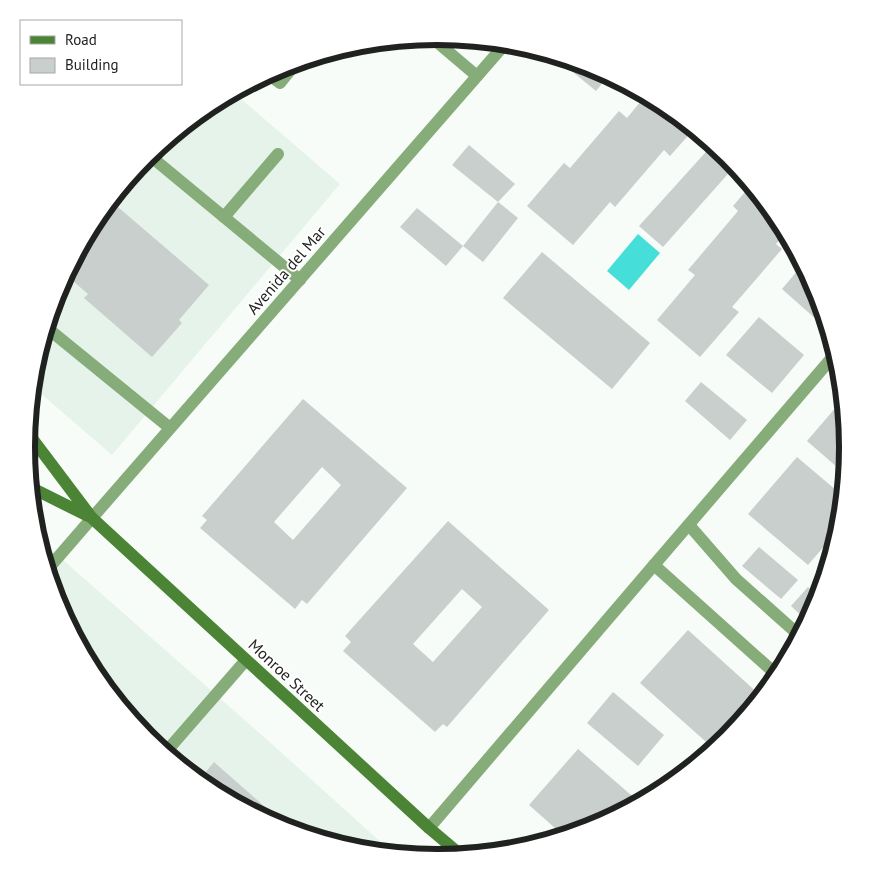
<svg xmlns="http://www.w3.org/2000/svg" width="874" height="894" font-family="'PT Sans',sans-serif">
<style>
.built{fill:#e6f3ea}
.water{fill:#45ded9}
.building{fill:#c9cfcd;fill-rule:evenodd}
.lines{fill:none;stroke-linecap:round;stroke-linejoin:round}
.lane{stroke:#86ac79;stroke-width:12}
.street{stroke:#86ac79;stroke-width:12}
.secondary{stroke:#4c8436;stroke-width:12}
.labels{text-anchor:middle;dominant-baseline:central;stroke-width:4;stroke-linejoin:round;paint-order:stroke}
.street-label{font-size:16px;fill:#202220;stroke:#fff}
.rim{fill:none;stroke:#202220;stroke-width:6}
</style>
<rect width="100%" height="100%" fill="#f7fcf8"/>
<g class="built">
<path d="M 233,92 L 340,184 L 112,455 L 32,386 L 34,367 L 58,290 L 96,219 L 147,156 L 209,105 Z"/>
<path d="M 37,537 L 273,745 L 393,853 L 357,850 L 280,826 L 209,788 L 146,737 L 95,675 L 57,604 Z"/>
</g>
<path class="water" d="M 638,234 L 660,253 L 629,290 L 607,271 Z"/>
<g class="building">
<path d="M 552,55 L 594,68 L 609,75 L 596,91 Z"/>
<path d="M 646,95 L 665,106 L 694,129 L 670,156 L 664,150 L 615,207 L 610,202 L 573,245 L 527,206 L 564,163 L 570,168 L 619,111 L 627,118 Z"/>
<path d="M 713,144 L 729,159 L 735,166 L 663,247 L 639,226 Z"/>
<path d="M 469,145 L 515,184 L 498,202 L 452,165 Z"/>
<path d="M 751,185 L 779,219 L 786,233 L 776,244 L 782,249 L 732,307 L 739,312 L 700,357 L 657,320 L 695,275 L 688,270 L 738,211 L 733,206 Z"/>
<path d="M 112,202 L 209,285 L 179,320 L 182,323 L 152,357 L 84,298 L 88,294 L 66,275 L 93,224 Z"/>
<path d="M 498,202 L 518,218 L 483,262 L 463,246 Z"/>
<path d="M 417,208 L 463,246 L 446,266 L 400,227 Z"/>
<path d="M 542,252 L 650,343 L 612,389 L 503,298 Z"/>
<path d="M 803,264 L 817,290 L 827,326 L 826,328 L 782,289 Z"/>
<path d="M 759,317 L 804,355 L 772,393 L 726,355 Z"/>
<path d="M 701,382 L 747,420 L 730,440 L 685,401 Z"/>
<path d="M 303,399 L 407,488 L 307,604 L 302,600 L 295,609 L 200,528 L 207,520 L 202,516 ZM 322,467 L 341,485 L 293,540 L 274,522 Z"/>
<path d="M 843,399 L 848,447 L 845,474 L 807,441 Z"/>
<path d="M 797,457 L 843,496 L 839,529 L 808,565 L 748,514 Z"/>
<path d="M 448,521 L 549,610 L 447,727 L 443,724 L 435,732 L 343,651 L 351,642 L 345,636 ZM 462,589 L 482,607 L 433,662 L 413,644 Z"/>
<path d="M 759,547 L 798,580 L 781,599 L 742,566 Z"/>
<path d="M 808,587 L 819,597 L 816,604 L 807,621 L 791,606 Z"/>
<path d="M 688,630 L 761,696 L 727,738 L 714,749 L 640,683 Z"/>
<path d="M 613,692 L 664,735 L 638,766 L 587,723 Z"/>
<path d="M 578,749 L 639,802 L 594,827 L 564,836 L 529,805 Z"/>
<path d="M 214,762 L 291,830 L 280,826 L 209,788 L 199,780 Z"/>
</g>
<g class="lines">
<g class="lane">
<path d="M 431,37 L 477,76"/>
<path d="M 268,74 L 280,83 L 296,63"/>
<path d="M 149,155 L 300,280"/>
<path d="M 224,217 L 278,154"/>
<path d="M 46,327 L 170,428"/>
<path d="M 689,525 L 736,579 L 800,636"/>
<path d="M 654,565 L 778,676"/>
<path d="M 47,570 L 92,518"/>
<path d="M 165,753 L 246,660"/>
<path d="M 429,828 L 654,565 L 836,353"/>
</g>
<path class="street" d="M 92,518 L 506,43"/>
<g class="secondary">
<path d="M 28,433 L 92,518 L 429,828 L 461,855"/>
<path d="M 30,487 L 88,516"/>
</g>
</g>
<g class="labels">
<g class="street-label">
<text transform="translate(286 270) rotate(-49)">Avenida del Mar</text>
<text transform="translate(287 675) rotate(43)">Monroe Street</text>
</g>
</g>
<path d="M0 0H874V894H0ZM35 447a402 402 0 1 1 804 0a402 402 0 1 1-804 0Z" fill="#fff" fill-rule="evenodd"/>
<path class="rim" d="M35 447a402 402 0 1 1 804 0a402 402 0 1 1-804 0Z"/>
<rect x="20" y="20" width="162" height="65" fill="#ffffff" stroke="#a6a7a6"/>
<rect x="30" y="36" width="25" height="8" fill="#4c8436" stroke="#a6a7a6"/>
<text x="65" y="45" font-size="15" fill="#202220">Road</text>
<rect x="30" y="58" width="25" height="15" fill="#c9cfcd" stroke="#a6a7a6"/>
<text x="65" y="70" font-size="15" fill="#202220">Building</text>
</svg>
